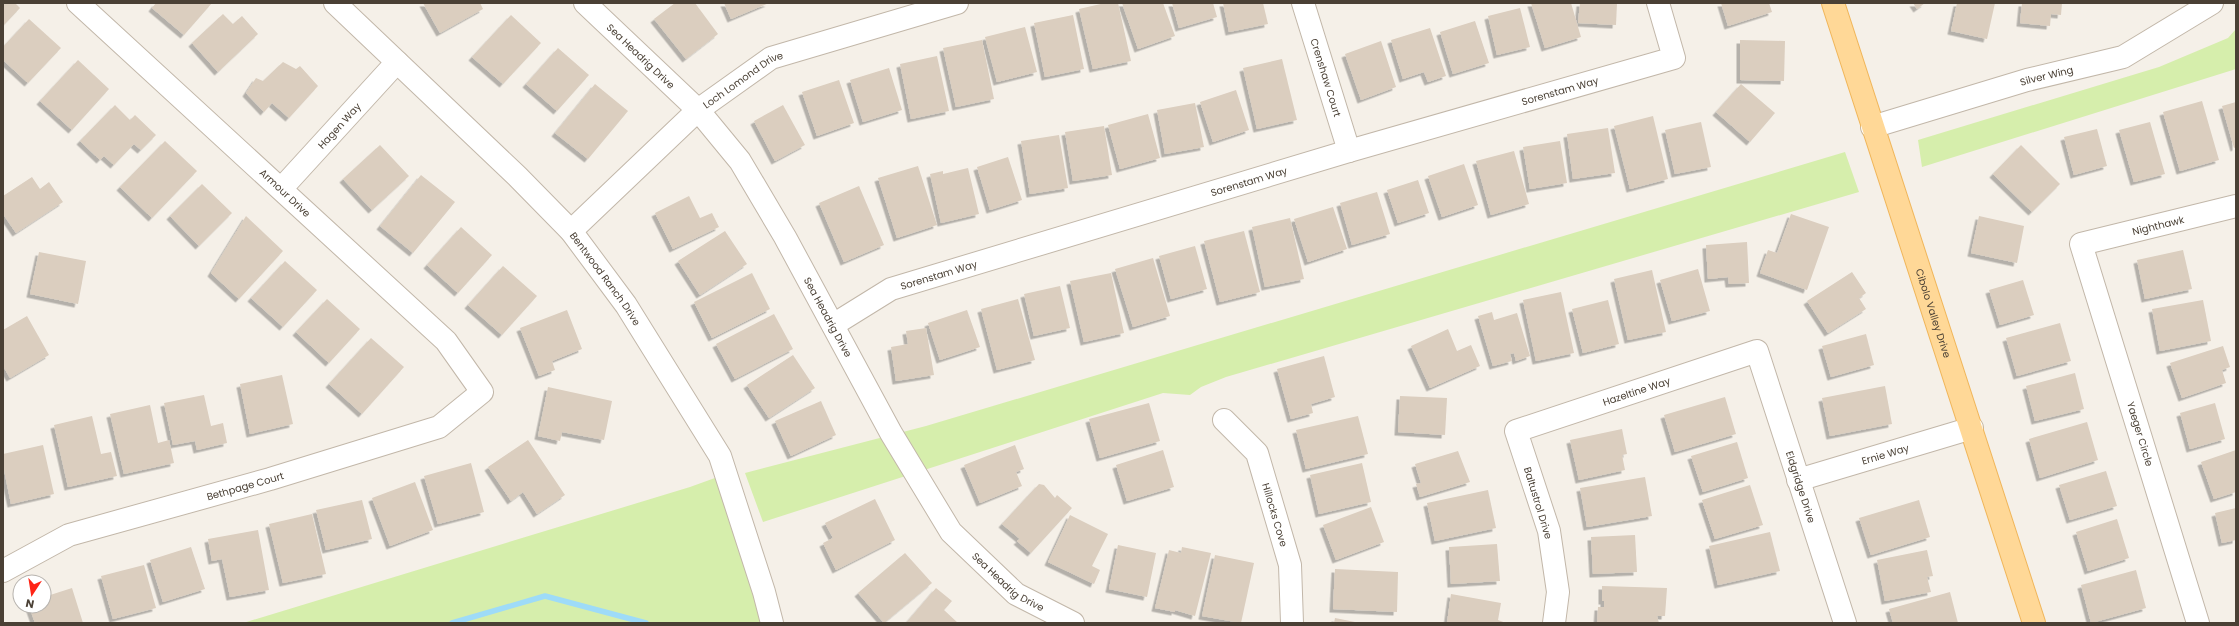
<svg xmlns="http://www.w3.org/2000/svg" width="2239" height="626" font-family="Poppins,sans-serif">
<style>
.green{fill:#d6eeac}
.lines{fill:none;stroke-linecap:round;stroke-linejoin:round}
.stream{stroke:#9edbf8;stroke-width:5.5}
.building{fill:#dbcebf;filter:url(#shadow)}
.minor-casing{stroke:#c2b7a9;stroke-width:24}
.major-casing{stroke:#f0b65b;stroke-width:24}
.minor{stroke:#fff;stroke-width:22}
.major{stroke:#ffd897;stroke-width:22}
.labels{text-anchor:middle;dominant-baseline:central;stroke-width:3.5;stroke-linejoin:round;paint-order:stroke}
.street-label{font-size:10px;fill:#4a4035;stroke:#fff}
</style>
<defs>
<filter id="shadow"><feDropShadow dx="-3.5" dy="3.5" stdDeviation="0" flood-color="#0004"/></filter>
</defs>
<rect width="100%" height="100%" fill="#f5f0e8"/>
<g class="green">
<path d="M 2236,29 L 2236,69 L 1922,167 L 1918,140 L 2159,67 L 2228,38 Z"/>
<path d="M 1845,152 L 1859,192 L 1226,377 L 1201,387 L 1190,395 L 1163,393 L 763,522 L 745,473 L 926,426 Z"/>
<path d="M 726,474 L 772,623 L 243,623 L 690,487 Z"/>
</g>
<g class="lines">
<path class="stream" d="M 452,623 L 545,596 L 646,623"/>
</g>
<g class="building">
<path d="M 3,3 L 15,3 L 20,8 L 3,26 Z"/>
<path d="M 156,3 L 212,3 L 184,35 L 152,8 Z"/>
<path d="M 423,3 L 480,3 L 483,9 L 440,33 Z"/>
<path d="M 675,3 L 695,3 L 718,34 L 686,59 L 654,19 Z"/>
<path d="M 724,3 L 769,3 L 731,19 Z"/>
<path d="M 1105,3 L 1118,3 L 1131,61 L 1093,69 L 1079,9 Z"/>
<path d="M 1122,3 L 1163,3 L 1175,36 L 1138,49 Z"/>
<path d="M 1172,3 L 1213,3 L 1217,17 L 1179,28 Z"/>
<path d="M 1223,3 L 1263,3 L 1268,24 L 1229,32 Z"/>
<path d="M 1531,3 L 1571,3 L 1581,37 L 1545,48 Z"/>
<path d="M 1580,3 L 1617,3 L 1616,25 L 1578,23 Z"/>
<path d="M 1721,3 L 1769,3 L 1772,12 L 1728,26 Z"/>
<path d="M 1913,3 L 1925,3 L 1917,9 Z"/>
<path d="M 1957,3 L 1995,3 L 1987,39 L 1951,31 Z"/>
<path d="M 2022,3 L 2062,3 L 2061,15 L 2051,14 L 2050,26 L 2020,23 Z"/>
<path d="M 1520,8 L 1530,47 L 1497,55 L 1488,16 Z"/>
<path d="M 223,14 L 233,24 L 242,16 L 258,34 L 218,72 L 192,43 Z"/>
<path d="M 511,15 L 541,43 L 503,84 L 472,57 Z"/>
<path d="M 1073,15 L 1084,69 L 1045,77 L 1034,23 Z"/>
<path d="M 29,19 L 61,48 L 28,83 L 3,60 L 3,47 Z"/>
<path d="M 1475,21 L 1489,63 L 1453,74 L 1440,32 Z"/>
<path d="M 1025,27 L 1037,72 L 997,82 L 985,37 Z"/>
<path d="M 1430,28 L 1446,76 L 1428,82 L 1424,72 L 1403,79 L 1391,40 Z"/>
<path d="M 982,40 L 994,99 L 956,107 L 943,48 Z"/>
<path d="M 1740,40 L 1785,41 L 1784,81 L 1740,80 Z"/>
<path d="M 1381,41 L 1396,87 L 1361,100 L 1345,54 Z"/>
<path d="M 558,48 L 589,75 L 557,111 L 526,84 Z"/>
<path d="M 937,56 L 949,111 L 911,119 L 900,64 Z"/>
<path d="M 1282,59 L 1297,120 L 1257,129 L 1243,68 Z"/>
<path d="M 78,60 L 109,89 L 72,130 L 40,101 Z"/>
<path d="M 283,62 L 296,69 L 300,66 L 318,86 L 289,118 L 272,103 L 264,112 L 246,93 L 256,78 L 263,81 Z"/>
<path d="M 889,68 L 902,110 L 863,122 L 850,80 Z"/>
<path d="M 839,80 L 854,123 L 817,136 L 802,92 Z"/>
<path d="M 595,84 L 628,111 L 588,159 L 555,133 Z"/>
<path d="M 1741,84 L 1775,113 L 1750,142 L 1716,112 Z"/>
<path d="M 1236,90 L 1249,130 L 1213,142 L 1200,102 Z"/>
<path d="M 2202,101 L 2219,160 L 2180,171 L 2163,112 Z"/>
<path d="M 2236,102 L 2236,147 L 2234,148 L 2222,106 Z"/>
<path d="M 1195,103 L 1204,147 L 1165,154 L 1157,110 Z"/>
<path d="M 115,105 L 130,120 L 135,115 L 156,135 L 141,150 L 134,144 L 114,165 L 104,156 L 100,160 L 80,141 Z"/>
<path d="M 783,105 L 805,145 L 775,161 L 754,121 Z"/>
<path d="M 1148,114 L 1160,158 L 1120,169 L 1108,125 Z"/>
<path d="M 1653,116 L 1668,179 L 1630,189 L 1614,126 Z"/>
<path d="M 1701,122 L 1711,167 L 1675,174 L 1665,130 Z"/>
<path d="M 2150,122 L 2165,174 L 2134,182 L 2119,130 Z"/>
<path d="M 1104,126 L 1112,175 L 1073,181 L 1065,132 Z"/>
<path d="M 1608,128 L 1615,173 L 1573,179 L 1567,134 Z"/>
<path d="M 2097,129 L 2107,166 L 2074,175 L 2064,137 Z"/>
<path d="M 1059,135 L 1068,188 L 1030,194 L 1021,141 Z"/>
<path d="M 165,141 L 197,171 L 152,218 L 120,187 Z"/>
<path d="M 1560,141 L 1567,183 L 1530,189 L 1523,147 Z"/>
<path d="M 380,145 L 409,176 L 372,210 L 343,179 Z"/>
<path d="M 2021,145 L 2060,184 L 2032,212 L 1993,174 Z"/>
<path d="M 1514,151 L 1529,204 L 1491,215 L 1476,161 Z"/>
<path d="M 1008,157 L 1022,200 L 990,210 L 977,167 Z"/>
<path d="M 1464,164 L 1478,205 L 1442,217 L 1428,176 Z"/>
<path d="M 918,166 L 937,225 L 897,238 L 878,178 Z"/>
<path d="M 968,168 L 979,214 L 941,223 L 930,174 L 943,171 L 943,174 Z"/>
<path d="M 421,175 L 455,202 L 413,253 L 380,226 Z"/>
<path d="M 32,177 L 40,189 L 49,182 L 63,202 L 16,233 L 3,214 L 3,196 Z"/>
<path d="M 1418,180 L 1429,213 L 1398,223 L 1387,190 Z"/>
<path d="M 202,184 L 232,213 L 199,246 L 170,216 Z"/>
<path d="M 859,186 L 884,245 L 844,262 L 819,203 Z"/>
<path d="M 1377,192 L 1390,234 L 1352,245 L 1340,203 Z"/>
<path d="M 689,196 L 700,218 L 712,213 L 719,227 L 673,249 L 655,213 Z"/>
<path d="M 1333,207 L 1347,249 L 1308,262 L 1294,219 Z"/>
<path d="M 1791,214 L 1829,227 L 1807,290 L 1760,273 L 1768,250 L 1777,253 Z"/>
<path d="M 246,216 L 283,251 L 239,299 L 211,273 Z"/>
<path d="M 1979,216 L 2024,226 L 2017,263 L 1971,253 Z"/>
<path d="M 1290,218 L 1304,279 L 1265,287 L 1252,227 Z"/>
<path d="M 461,227 L 492,255 L 458,293 L 427,265 Z"/>
<path d="M 725,231 L 747,264 L 700,295 L 678,261 Z"/>
<path d="M 1244,231 L 1260,292 L 1220,302 L 1204,241 Z"/>
<path d="M 1747,242 L 1749,283 L 1729,284 L 1728,277 L 1708,279 L 1706,245 Z"/>
<path d="M 1195,246 L 1207,289 L 1171,299 L 1159,256 Z"/>
<path d="M 2183,250 L 2192,289 L 2145,299 L 2137,260 Z"/>
<path d="M 39,252 L 86,261 L 78,304 L 30,294 Z"/>
<path d="M 1153,258 L 1170,316 L 1133,327 L 1115,269 Z"/>
<path d="M 285,261 L 317,290 L 283,327 L 251,298 Z"/>
<path d="M 503,266 L 537,296 L 502,335 L 468,305 Z"/>
<path d="M 1698,269 L 1710,311 L 1672,321 L 1660,280 Z"/>
<path d="M 1652,270 L 1666,332 L 1628,340 L 1614,279 Z"/>
<path d="M 1852,272 L 1866,293 L 1859,298 L 1866,309 L 1828,333 L 1807,301 Z"/>
<path d="M 752,273 L 770,309 L 712,338 L 694,302 Z"/>
<path d="M 1111,273 L 1124,333 L 1084,342 L 1070,281 Z"/>
<path d="M 2023,280 L 2034,315 L 2000,325 L 1989,290 Z"/>
<path d="M 1060,286 L 1070,328 L 1034,336 L 1024,294 Z"/>
<path d="M 1561,292 L 1574,353 L 1536,361 L 1523,300 Z"/>
<path d="M 327,299 L 360,329 L 329,363 L 296,332 Z"/>
<path d="M 1018,299 L 1035,360 L 997,370 L 981,309 Z"/>
<path d="M 1608,300 L 1619,344 L 1583,353 L 1572,309 Z"/>
<path d="M 2203,300 L 2211,341 L 2160,351 L 2152,309 Z"/>
<path d="M 567,310 L 582,349 L 552,361 L 555,370 L 539,376 L 520,328 Z"/>
<path d="M 967,310 L 980,347 L 940,360 L 928,323 Z"/>
<path d="M 1492,312 L 1494,320 L 1517,313 L 1530,356 L 1516,361 L 1514,353 L 1510,354 L 1512,361 L 1493,366 L 1478,316 Z"/>
<path d="M 774,314 L 793,349 L 735,379 L 716,344 Z"/>
<path d="M 27,316 L 49,355 L 10,378 L 3,366 L 3,330 Z"/>
<path d="M 2060,323 L 2071,361 L 2017,376 L 2006,338 Z"/>
<path d="M 926,328 L 934,375 L 896,381 L 891,347 L 908,344 L 906,331 Z"/>
<path d="M 1448,329 L 1457,351 L 1471,345 L 1480,366 L 1430,388 L 1411,346 Z"/>
<path d="M 1866,334 L 1874,365 L 1831,377 L 1822,346 Z"/>
<path d="M 371,338 L 404,367 L 362,414 L 329,384 Z"/>
<path d="M 2223,346 L 2230,367 L 2222,370 L 2226,383 L 2182,398 L 2170,363 Z"/>
<path d="M 793,355 L 815,388 L 769,418 L 747,385 Z"/>
<path d="M 1324,356 L 1335,397 L 1311,404 L 1313,413 L 1291,419 L 1277,369 Z"/>
<path d="M 2075,373 L 2084,409 L 2035,421 L 2026,386 Z"/>
<path d="M 282,375 L 293,424 L 250,434 L 240,384 Z"/>
<path d="M 1885,386 L 1892,424 L 1830,436 L 1822,398 Z"/>
<path d="M 548,387 L 612,401 L 604,440 L 562,432 L 560,441 L 538,436 Z"/>
<path d="M 204,395 L 211,426 L 223,423 L 227,443 L 197,450 L 195,441 L 173,445 L 164,403 Z"/>
<path d="M 1400,396 L 1447,398 L 1445,435 L 1398,432 Z"/>
<path d="M 1725,397 L 1736,434 L 1675,452 L 1664,415 Z"/>
<path d="M 821,401 L 836,435 L 791,456 L 775,421 Z"/>
<path d="M 1149,403 L 1160,441 L 1100,458 L 1089,419 Z"/>
<path d="M 2215,403 L 2225,439 L 2190,449 L 2180,413 Z"/>
<path d="M 150,405 L 158,443 L 169,440 L 174,463 L 124,474 L 110,414 Z"/>
<path d="M 92,416 L 101,454 L 111,452 L 117,476 L 68,487 L 54,425 Z"/>
<path d="M 1358,416 L 1368,454 L 1306,469 L 1296,430 Z"/>
<path d="M 2087,422 L 2098,460 L 2040,478 L 2029,439 Z"/>
<path d="M 1622,429 L 1627,454 L 1622,455 L 1625,470 L 1579,480 L 1570,440 Z"/>
<path d="M 528,440 L 565,495 L 537,514 L 523,492 L 511,501 L 488,467 Z"/>
<path d="M 1737,442 L 1748,478 L 1703,492 L 1691,456 Z"/>
<path d="M 43,445 L 54,494 L 11,504 L 3,465 L 3,454 Z"/>
<path d="M 1015,445 L 1024,469 L 1016,472 L 1022,486 L 980,503 L 964,465 Z"/>
<path d="M 1163,450 L 1174,487 L 1127,501 L 1116,465 Z"/>
<path d="M 2236,450 L 2236,492 L 2214,499 L 2201,462 Z"/>
<path d="M 1458,451 L 1470,482 L 1420,497 L 1416,484 L 1421,483 L 1415,464 Z"/>
<path d="M 471,463 L 484,512 L 438,524 L 424,476 Z"/>
<path d="M 1362,463 L 1371,502 L 1319,514 L 1310,475 Z"/>
<path d="M 2106,471 L 2117,506 L 2070,520 L 2059,485 Z"/>
<path d="M 1645,477 L 1652,516 L 1587,527 L 1580,488 Z"/>
<path d="M 415,482 L 433,530 L 390,546 L 372,498 Z"/>
<path d="M 1039,484 L 1044,485 L 1055,498 L 1057,495 L 1072,508 L 1031,553 L 1017,541 L 1020,539 L 1002,524 Z"/>
<path d="M 1750,485 L 1763,525 L 1715,539 L 1702,500 Z"/>
<path d="M 1488,490 L 1496,528 L 1435,541 L 1427,503 Z"/>
<path d="M 875,499 L 895,540 L 836,570 L 823,543 L 833,538 L 825,523 Z"/>
<path d="M 362,500 L 372,539 L 326,550 L 316,510 Z"/>
<path d="M 1919,500 L 1930,537 L 1871,555 L 1859,518 Z"/>
<path d="M 1371,507 L 1384,542 L 1336,560 L 1323,525 Z"/>
<path d="M 2236,508 L 2236,540 L 2222,543 L 2215,513 Z"/>
<path d="M 312,514 L 326,574 L 283,583 L 269,524 Z"/>
<path d="M 1070,515 L 1108,534 L 1092,566 L 1100,570 L 1094,584 L 1048,562 Z"/>
<path d="M 2117,519 L 2129,558 L 2088,571 L 2076,532 Z"/>
<path d="M 258,530 L 269,590 L 230,597 L 222,559 L 212,561 L 208,539 Z"/>
<path d="M 1770,532 L 1780,571 L 1718,585 L 1709,546 Z"/>
<path d="M 1635,535 L 1637,572 L 1593,574 L 1591,537 Z"/>
<path d="M 1497,544 L 1500,581 L 1451,584 L 1449,547 Z"/>
<path d="M 1118,545 L 1156,553 L 1147,597 L 1109,589 Z"/>
<path d="M 191,547 L 205,589 L 163,602 L 150,560 Z"/>
<path d="M 1182,547 L 1211,553 L 1195,616 L 1175,610 L 1175,612 L 1155,608 L 1169,550 L 1181,553 Z"/>
<path d="M 1927,550 L 1933,576 L 1927,577 L 1931,592 L 1885,601 L 1877,560 Z"/>
<path d="M 905,553 L 932,583 L 884,623 L 858,593 Z"/>
<path d="M 1215,555 L 1254,563 L 1241,623 L 1202,616 Z"/>
<path d="M 144,565 L 156,608 L 113,619 L 101,576 Z"/>
<path d="M 1335,569 L 1398,572 L 1397,612 L 1333,609 Z"/>
<path d="M 2136,570 L 2146,608 L 2091,623 L 2081,585 Z"/>
<path d="M 1602,586 L 1667,588 L 1665,616 L 1657,616 L 1659,623 L 1597,623 L 1598,607 L 1604,607 L 1604,601 L 1602,601 Z"/>
<path d="M 72,588 L 83,623 L 35,623 L 29,606 L 44,606 L 44,597 Z"/>
<path d="M 936,588 L 952,601 L 944,610 L 958,623 L 906,623 Z"/>
<path d="M 1950,592 L 1958,623 L 1893,623 L 1889,609 Z"/>
<path d="M 1451,594 L 1501,603 L 1498,620 L 1506,623 L 1447,623 Z"/>
<path d="M 1335,618 L 1355,622 L 1355,623 L 1334,623 Z"/>
</g>
<g class="lines">
<defs>
<g id="minor">
<path id="s1" d="M 335,3 L 517,176 L 571,231 L 626,305 L 720,456 L 764,592 L 772,623"/>
<path id="s2" d="M 585,3 L 698,110 L 740,161 L 785,237 L 891,433 L 951,532 L 1016,594 L 1073,623"/>
<path id="s3" d="M 1303,3 L 1349,151"/>
<path id="s4" d="M 1872,127 L 2027,80 L 2123,57 L 2212,3"/>
<path id="s5" d="M 281,189 L 397,62"/>
<path id="s6" d="M 571,231 L 698,110 L 771,58 L 957,3"/>
<path id="s7" d="M 833,325 L 891,289 L 1349,151 L 1674,58 L 1658,3"/>
<path id="s8" d="M 1224,420 L 1257,453 L 1290,565 L 1292,623"/>
<path id="s9" d="M 1798,480 L 1972,428"/>
<path id="s10" d="M 3,571 L 69,535 L 270,479 L 439,427 L 482,392 L 446,341 L 78,3"/>
<path id="s11" d="M 1554,623 L 1558,592 L 1549,531 L 1516,431 L 1757,351 L 1845,623"/>
<path id="s12" d="M 2198,623 L 2081,244 L 2236,206"/>
</g>
<g id="major">
<path id="s13" d="M 1833,3 L 2034,623"/>
</g>
</defs>
<use href="#minor" class="minor-casing"/>
<use href="#major" class="major-casing"/>
<use href="#minor" class="minor"/>
<use href="#major" class="major"/>
</g>
<g class="labels">
<g class="street-label">
<text stroke="none"><textPath href="#s2" startOffset="77">Sea Headrig Drive</textPath></text>
<text stroke="none"><textPath href="#s4" startOffset="182">Silver Wing</textPath></text>
<text stroke="none"><textPath href="#s3" startOffset="78">Crenshaw Court</textPath></text>
<text stroke="none"><textPath href="#s6" startOffset="230">Loch Lomond Drive</textPath></text>
<text stroke="none"><textPath href="#s7" startOffset="766">Sorenstam Way</textPath></text>
<text stroke="none"><textPath href="#s5" startOffset="86">Hagen Way</textPath></text>
<text stroke="none"><textPath href="#s7" startOffset="442">Sorenstam Way</textPath></text>
<text transform="translate(285 193) rotate(43)">Armour Drive</text>
<text stroke="none"><textPath href="#s12" startOffset="476">Nighthawk</textPath></text>
<text stroke="none"><textPath href="#s7" startOffset="118">Sorenstam Way</textPath></text>
<text stroke="none"><textPath href="#s1" startOffset="387">Bentwood Ranch Drive</textPath></text>
<text stroke="none"><textPath href="#s13" startOffset="326">Cibolo Valley Drive</textPath></text>
<text stroke="none"><textPath href="#s2" startOffset="401">Sea Headrig Drive</textPath></text>
<text stroke="none"><textPath href="#s11" startOffset="325">Hazeltine Way</textPath></text>
<text transform="translate(2140 434) rotate(73)">Yaeger Circle</text>
<text stroke="none"><textPath href="#s9" startOffset="91">Ernie Way</textPath></text>
<text stroke="none"><textPath href="#s10" startOffset="258">Bethpage Court</textPath></text>
<text stroke="none"><textPath href="#s11" startOffset="595">Eldgridge Drive</textPath></text>
<text transform="translate(1538 503) rotate(73)">Baltustrol Drive</text>
<text stroke="none"><textPath href="#s8" startOffset="111">Hillocks Cove</textPath></text>
<text stroke="none"><textPath href="#s2" startOffset="725">Sea Headrig Drive</textPath></text>
</g>
</g>
<rect width="2239" height="626" fill="none" stroke="#4a4035" stroke-width="8"/>
<g transform="translate(32 594) rotate(192)"><circle r="19" fill="#ffffff" stroke="#b7b3ae"/>
<path d="M0-3L7 15L0 10L-7 15Z" fill="#ff2415"/>
<text y="-6" font-size="11" font-weight="bold" text-anchor="middle" fill="#4a4035">N</text>
</g>
</svg>
